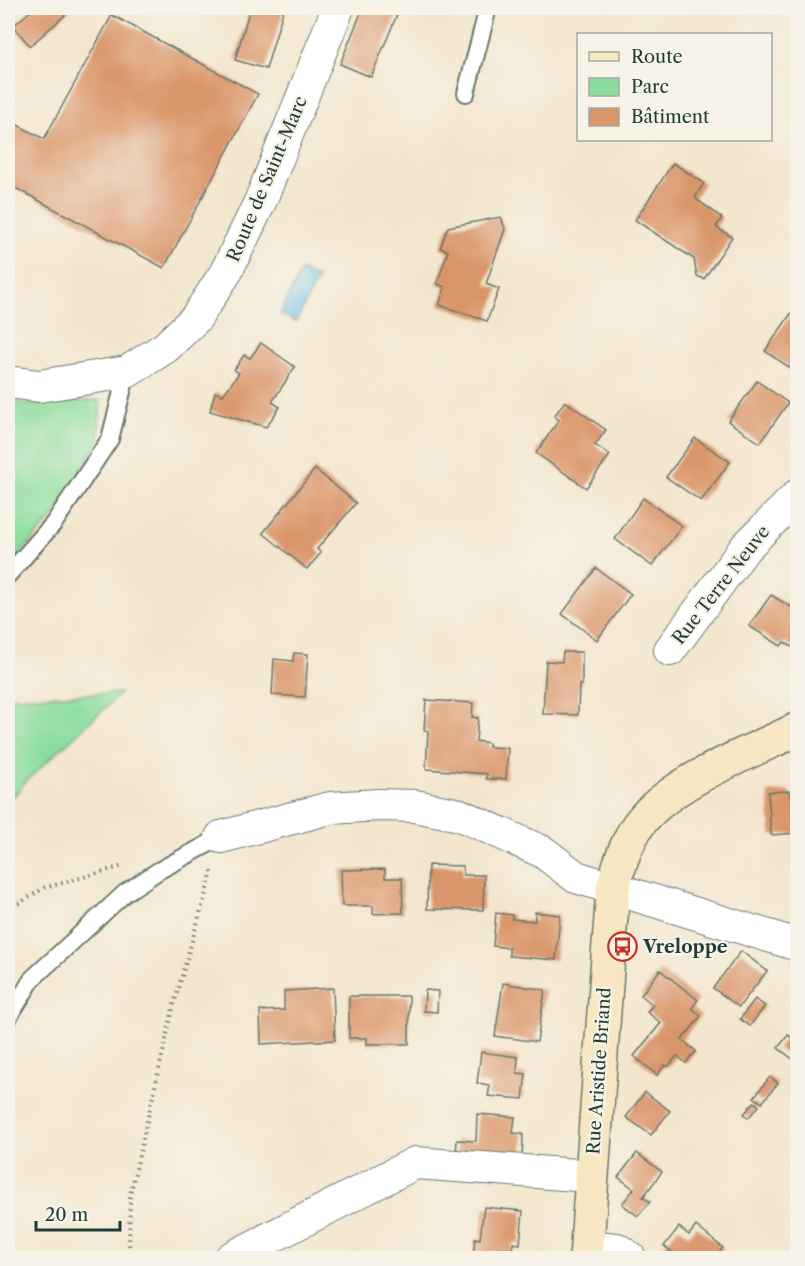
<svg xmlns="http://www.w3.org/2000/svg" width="805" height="1266" font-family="'Libre Caslon Text',serif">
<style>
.green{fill:#8add9e;stroke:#548d69;stroke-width:1.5}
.water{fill:#64bbe1;stroke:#427c8a;stroke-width:1.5}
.building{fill:#da966b}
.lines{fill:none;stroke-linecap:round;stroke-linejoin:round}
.lane-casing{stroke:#69786a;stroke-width:20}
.street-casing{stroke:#69786a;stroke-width:34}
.secondary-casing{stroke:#69786a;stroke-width:36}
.path{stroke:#69786a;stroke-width:4;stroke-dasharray:1.5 4.5;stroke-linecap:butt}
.lane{stroke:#fff;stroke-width:16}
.street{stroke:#fff;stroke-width:32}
.secondary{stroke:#f7e8c3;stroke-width:33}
.labels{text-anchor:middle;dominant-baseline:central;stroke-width:4.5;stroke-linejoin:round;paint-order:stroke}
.street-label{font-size:18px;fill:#1f3d34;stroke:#f7f3e8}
.poi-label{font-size:18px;font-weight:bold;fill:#1f3d34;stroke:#f7f3e8;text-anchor:start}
</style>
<rect width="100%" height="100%" fill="#f7f3e8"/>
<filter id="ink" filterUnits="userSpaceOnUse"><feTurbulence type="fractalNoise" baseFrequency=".0167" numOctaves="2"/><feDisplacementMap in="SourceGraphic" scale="12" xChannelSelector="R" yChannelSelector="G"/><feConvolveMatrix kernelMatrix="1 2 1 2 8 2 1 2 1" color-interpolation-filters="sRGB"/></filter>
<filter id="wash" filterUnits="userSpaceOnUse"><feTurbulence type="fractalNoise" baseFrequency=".008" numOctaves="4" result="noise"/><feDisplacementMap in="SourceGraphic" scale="24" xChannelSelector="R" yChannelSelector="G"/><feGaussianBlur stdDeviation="1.35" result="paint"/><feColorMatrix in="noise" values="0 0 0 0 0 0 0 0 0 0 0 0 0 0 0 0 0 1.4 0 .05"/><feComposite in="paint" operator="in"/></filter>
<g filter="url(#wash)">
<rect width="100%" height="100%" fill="#f3e6ce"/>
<g class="green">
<path d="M 8,400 L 24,404 L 100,400 L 99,440 L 55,515 L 8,567 Z"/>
<path d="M 121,693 L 24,783 L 8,803 L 8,697 Z"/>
</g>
<path class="water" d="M 301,270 L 318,278 L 296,322 L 280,314 Z"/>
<g id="blocks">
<g class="building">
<path d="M 34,8 L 73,8 L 30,46 L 13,26 Z"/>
<path d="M 250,8 L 284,8 L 266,69 L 235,60 Z"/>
<path d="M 363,8 L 392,8 L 399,10 L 371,77 L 340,64 Z"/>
<path d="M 112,15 L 258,94 L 164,268 L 8,184 L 8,135 L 14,123 L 44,139 Z"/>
<path d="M 673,163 L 704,183 L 695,198 L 722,218 L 716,227 L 732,237 L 704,279 L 697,276 L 694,259 L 635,220 Z"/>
<path d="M 501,217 L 505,229 L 486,284 L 499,289 L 487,321 L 439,305 L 445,287 L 437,284 L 448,251 L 440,248 L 448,227 Z"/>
<path d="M 795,308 L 798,309 L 798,373 L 765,351 Z"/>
<path d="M 261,343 L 295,367 L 272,402 L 280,407 L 266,427 L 210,411 L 215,392 L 223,395 L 239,373 L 234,370 L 244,355 L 250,358 Z"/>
<path d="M 757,381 L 788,403 L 760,443 L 728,421 Z"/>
<path d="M 565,401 L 606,430 L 595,445 L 610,455 L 586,488 L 536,453 L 559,420 L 554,416 Z"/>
<path d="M 695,438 L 730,462 L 701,501 L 666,477 Z"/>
<path d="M 315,469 L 356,503 L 317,549 L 321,553 L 307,569 L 263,533 Z"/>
<path d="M 643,498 L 682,526 L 652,566 L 615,539 Z"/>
<path d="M 596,568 L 631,594 L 597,640 L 562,614 Z"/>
<path d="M 771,595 L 798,611 L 798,644 L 794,648 L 784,642 L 781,646 L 749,626 Z"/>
<path d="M 563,652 L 582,652 L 582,685 L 579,685 L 578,715 L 543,714 L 546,661 L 562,662 Z"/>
<path d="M 294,653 L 308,654 L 305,697 L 272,695 L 274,659 L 293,661 Z"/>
<path d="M 426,700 L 473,703 L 472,717 L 478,718 L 476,741 L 489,743 L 489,747 L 508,748 L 506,779 L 486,779 L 487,774 L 426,769 L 428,731 L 424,730 Z"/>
<path d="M 789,791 L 790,798 L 798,798 L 798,833 L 771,835 L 768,792 Z"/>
<path d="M 428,865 L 463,866 L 463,875 L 484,875 L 483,910 L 427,909 Z"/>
<path d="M 385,869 L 385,878 L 402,878 L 403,913 L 373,914 L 373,906 L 342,906 L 341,870 Z"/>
<path d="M 535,912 L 560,915 L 556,960 L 509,956 L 509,948 L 493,946 L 496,913 L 512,915 L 512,919 L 535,921 Z"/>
<path d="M 741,951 L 767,971 L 739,1007 L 713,988 Z"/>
<path d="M 660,970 L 698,1000 L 692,1008 L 701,1016 L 682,1040 L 696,1051 L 686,1063 L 677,1056 L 668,1067 L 665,1065 L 657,1075 L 634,1056 L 661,1023 L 647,1012 L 653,1005 L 641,995 Z"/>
<path d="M 503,983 L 545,990 L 537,1042 L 495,1036 Z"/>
<path d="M 333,988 L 335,1040 L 261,1044 L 260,1011 L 284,1010 L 284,991 Z"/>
<path d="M 425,990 L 438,991 L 437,1012 L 424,1011 Z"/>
<path d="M 349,996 L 409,996 L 409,1044 L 367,1044 L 367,1038 L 349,1038 Z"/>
<path d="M 755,999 L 765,1006 L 750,1026 L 740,1019 Z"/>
<path d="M 788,1035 L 793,1038 L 798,1063 L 778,1048 Z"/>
<path d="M 481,1052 L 518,1057 L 517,1073 L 526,1074 L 523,1099 L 488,1096 L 490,1085 L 477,1083 Z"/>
<path d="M 770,1077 L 778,1083 L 762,1103 L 754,1097 Z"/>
<path d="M 645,1092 L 670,1111 L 651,1135 L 626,1117 Z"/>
<path d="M 754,1102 L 759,1106 L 748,1118 L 744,1114 Z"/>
<path d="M 477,1114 L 515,1117 L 513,1133 L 523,1134 L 522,1159 L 456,1154 L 457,1140 L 476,1141 Z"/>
<path d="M 637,1153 L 662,1172 L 643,1197 L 650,1202 L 638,1216 L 622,1204 L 634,1189 L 618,1177 Z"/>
<path d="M 484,1207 L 523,1211 L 520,1244 L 513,1243 L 511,1258 L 473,1258 L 475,1238 L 480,1239 Z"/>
<path d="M 696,1226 L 723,1248 L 714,1258 L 680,1258 L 664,1246 L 679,1227 L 689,1235 Z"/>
</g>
</g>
</g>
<g filter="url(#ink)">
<use href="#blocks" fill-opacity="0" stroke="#69786a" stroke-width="1.5"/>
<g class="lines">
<defs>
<g id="lane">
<path d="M 466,93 L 488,8"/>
<path d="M 8,575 L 54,523 L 110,439 L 127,372"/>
<path d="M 8,1018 L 33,978 L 125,893 L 158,871 L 221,837"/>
</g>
<g id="street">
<path d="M 8,382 L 39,386 L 127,372 L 166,347 L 196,318 L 226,272 L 260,202 L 338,8"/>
<path d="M 670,650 L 745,548 L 798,495"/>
<path d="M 221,837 L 330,808 L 378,805 L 415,806 L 460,815 L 543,852 L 576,877 L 798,945"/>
<path d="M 587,1246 L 617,1249 L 630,1258"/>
<path d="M 231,1258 L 415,1163 L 591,1176"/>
</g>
<path id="secondary" d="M 586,1258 L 613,889 C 617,870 627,840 639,824 C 671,781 749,753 798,729"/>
</defs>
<use href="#lane" class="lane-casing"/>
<use href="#street" class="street-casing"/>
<use href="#secondary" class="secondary-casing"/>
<g class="path">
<path d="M 8,910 L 44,888 L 123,866"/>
<path d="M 129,1258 L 130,1195 L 175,1000 L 213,868"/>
</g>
<use href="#lane" class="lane"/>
<use href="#street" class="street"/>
<use href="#secondary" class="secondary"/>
</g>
</g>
<defs>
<symbol id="bus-ring" viewBox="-11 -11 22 22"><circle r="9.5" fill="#f7f3e8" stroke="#c8321e" stroke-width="1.5"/><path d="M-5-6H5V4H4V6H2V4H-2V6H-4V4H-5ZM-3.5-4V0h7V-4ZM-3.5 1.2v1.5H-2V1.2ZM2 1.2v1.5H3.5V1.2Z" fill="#c8321e"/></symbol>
</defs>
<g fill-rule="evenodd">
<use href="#bus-ring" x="606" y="930" width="33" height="33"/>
</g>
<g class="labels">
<g class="street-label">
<text transform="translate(267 179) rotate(-67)">Route de Saint-Marc</text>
<text transform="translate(721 585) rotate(-52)">Rue Terre Neuve</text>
<text transform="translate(599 1071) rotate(-86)">Rue Aristide Briand</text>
</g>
<g class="poi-label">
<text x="643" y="947">Vreloppe</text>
</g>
</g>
<rect width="805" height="1266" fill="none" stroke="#f7f3e8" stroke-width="30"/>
<rect x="577" y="33" width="195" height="108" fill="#f7f3e8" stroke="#a1aaa0" stroke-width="1.5"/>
<rect x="589" y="52" width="30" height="9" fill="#f7e8c3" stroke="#a1aaa0" stroke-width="1.5"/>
<text x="631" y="63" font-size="18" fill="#1f3d34">Route</text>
<rect x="589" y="78" width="30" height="18" fill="#8add9e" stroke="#a1aaa0" stroke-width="1.5"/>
<text x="631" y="93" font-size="18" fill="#1f3d34">Parc</text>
<rect x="589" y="108" width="30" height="18" fill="#da966b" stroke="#a1aaa0" stroke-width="1.5"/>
<text x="631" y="123" font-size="18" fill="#1f3d34">Bâtiment</text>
<path d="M36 1221v9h84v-9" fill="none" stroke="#1f3d34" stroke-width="3"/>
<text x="45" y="1221" font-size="18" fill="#1f3d34" stroke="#f7f3e8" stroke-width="4.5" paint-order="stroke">20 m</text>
</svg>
